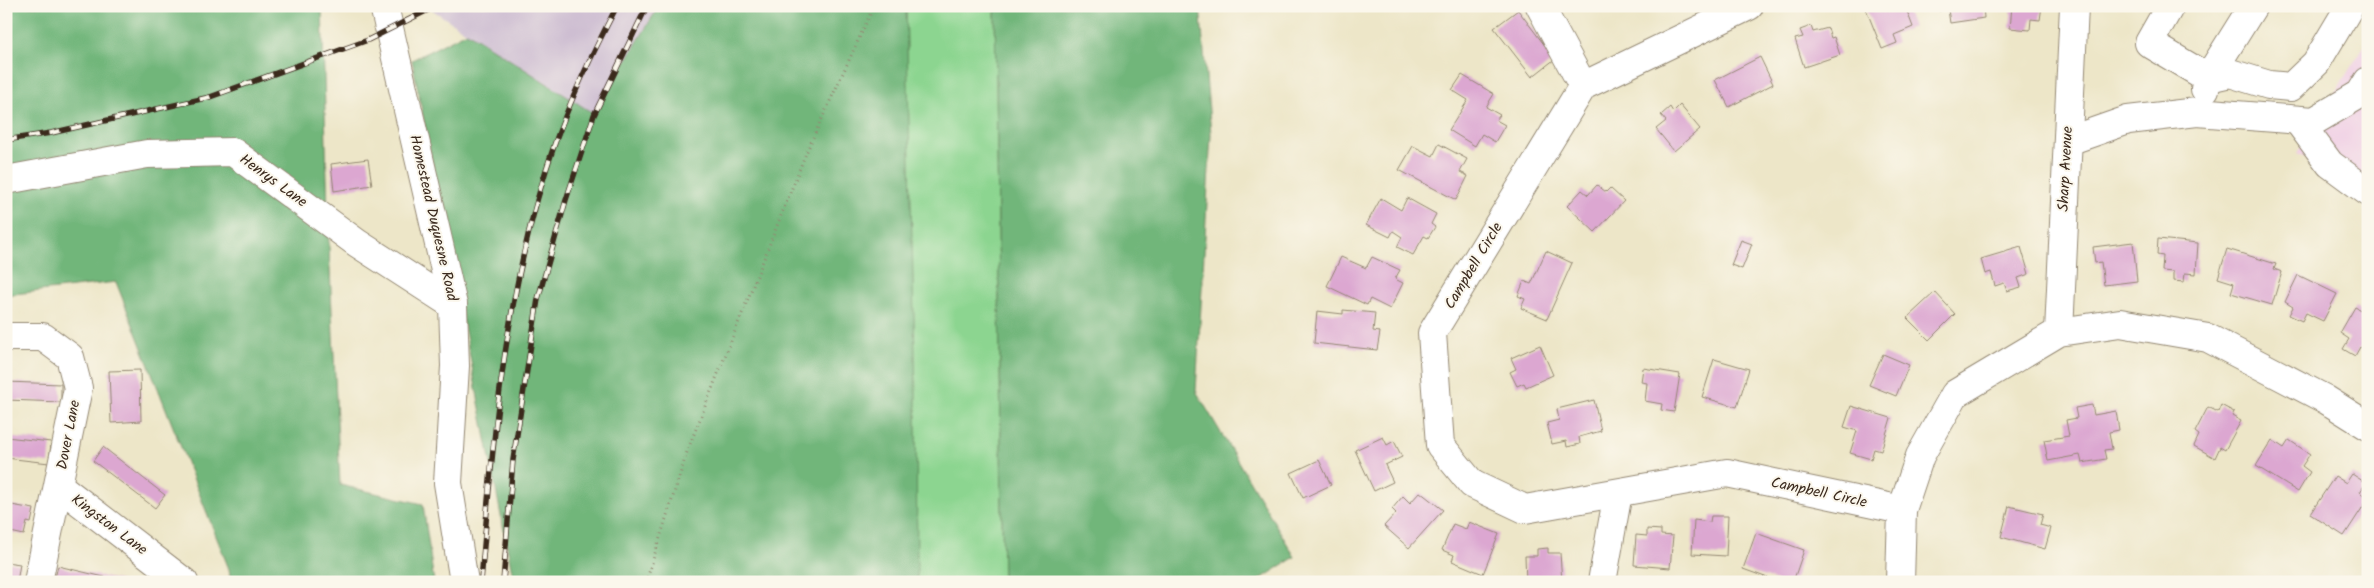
<svg xmlns="http://www.w3.org/2000/svg" width="2374" height="588" font-family="Kalam,sans-serif">
<style>
.built{fill:#f0d0e5}
.industrial{fill:#cebed2}
.green{fill:#8cd590;stroke:#648057}
.forest{fill:#71b67a;stroke:#56704c}
.building{fill:#dca7d1}
.lines{fill:none;stroke-linecap:round;stroke-linejoin:round}
.minor-casing{stroke:#948873;stroke-width:30}
.path{stroke:#948873;stroke-width:3;stroke-dasharray:1 4;stroke-linecap:butt}
.minor{stroke:#fff;stroke-width:28}
.rail-casing{stroke:#3b2a1e;stroke-width:5.5}
.rail{stroke:#fbf7ec;stroke-width:4;stroke-dasharray:11;stroke-linecap:butt}
.labels{text-anchor:middle;dominant-baseline:central;stroke-width:4;stroke-linejoin:round;paint-order:stroke}
.street-label{font-size:15px;fill:#3b2a1e;stroke:#fbf7ec}
</style>
<rect width="100%" height="100%" fill="#fbf7ec"/>
<filter id="ink" filterUnits="userSpaceOnUse"><feTurbulence type="fractalNoise" baseFrequency=".02" numOctaves="2"/><feDisplacementMap in="SourceGraphic" scale="10" xChannelSelector="R" yChannelSelector="G"/><feConvolveMatrix kernelMatrix="1 2 1 2 8 2 1 2 1" color-interpolation-filters="sRGB"/></filter>
<filter id="wash" filterUnits="userSpaceOnUse"><feTurbulence type="fractalNoise" baseFrequency=".0096" numOctaves="4" result="noise"/><feDisplacementMap in="SourceGraphic" scale="20" xChannelSelector="R" yChannelSelector="G"/><feGaussianBlur stdDeviation="1.12" result="paint"/><feColorMatrix in="noise" values="0 0 0 0 0 0 0 0 0 0 0 0 0 0 0 0 0 1.4 0 .05"/><feComposite in="paint" operator="in"/></filter>
<g filter="url(#wash)">
<rect width="100%" height="100%" fill="#ede6c8"/>
<path class="built" d="M 2368,40 L 2368,185 L 2297,153 Z"/>
<path class="industrial" d="M 435,6 L 659,6 L 594,115 L 431,9 Z"/>
<path class="green" d="M 905,6 L 995,6 L 1003,582 L 913,582 Z"/>
<g class="forest">
<path d="M 6,6 L 322,6 L 329,247 L 340,485 L 423,504 L 434,582 L 231,582 L 229,569 L 116,282 L 6,295 Z"/>
<path d="M 659,6 L 906,6 L 916,394 L 917,582 L 514,582 L 412,60 L 467,32 L 594,114 Z"/>
<path d="M 995,6 L 1200,6 L 1211,134 L 1196,391 L 1295,557 L 1256,582 L 1003,582 Z"/>
</g>
<g id="blocks">
<g class="building">
<path d="M 1873,6 L 1905,6 L 1913,27 L 1894,35 L 1897,43 L 1882,49 L 1866,9 Z"/>
<path d="M 1938,6 L 1983,6 L 1984,18 L 1950,23 L 1948,9 L 1939,11 Z"/>
<path d="M 2012,6 L 2042,6 L 2040,20 L 2031,19 L 2030,30 L 2010,28 Z"/>
<path d="M 1518,10 L 1555,59 L 1532,77 L 1494,28 Z"/>
<path d="M 1811,26 L 1813,32 L 1828,28 L 1831,38 L 1834,37 L 1840,55 L 1804,67 L 1795,39 L 1803,37 L 1800,30 Z"/>
<path d="M 1760,57 L 1773,84 L 1729,107 L 1715,80 Z"/>
<path d="M 1462,75 L 1494,94 L 1486,107 L 1500,115 L 1496,120 L 1505,125 L 1495,142 L 1482,134 L 1475,146 L 1449,130 L 1468,100 L 1452,90 Z"/>
<path d="M 1680,105 L 1700,129 L 1674,151 L 1656,129 L 1666,121 L 1661,115 L 1670,107 L 1673,112 Z"/>
<path d="M 1439,144 L 1467,159 L 1460,172 L 1468,176 L 1456,200 L 1399,170 L 1413,146 L 1433,156 Z"/>
<path d="M 368,159 L 372,185 L 334,191 L 331,164 Z"/>
<path d="M 1597,185 L 1606,192 L 1610,188 L 1624,201 L 1595,232 L 1567,206 L 1582,190 L 1588,195 Z"/>
<path d="M 1381,198 L 1401,210 L 1407,198 L 1436,214 L 1431,224 L 1435,227 L 1428,238 L 1424,236 L 1413,255 L 1397,247 L 1402,237 L 1393,231 L 1390,237 L 1366,225 Z"/>
<path d="M 2158,239 L 2198,243 L 2196,274 L 2185,273 L 2184,282 L 2173,281 L 2173,272 L 2162,271 L 2163,256 L 2157,255 Z"/>
<path d="M 1741,240 L 1752,244 L 1742,269 L 1731,265 Z"/>
<path d="M 2133,242 L 2137,281 L 2104,285 L 2101,262 L 2095,263 L 2093,247 Z"/>
<path d="M 2021,247 L 2029,274 L 2018,278 L 2021,287 L 2007,291 L 2004,283 L 1995,286 L 1991,272 L 1985,274 L 1981,259 Z"/>
<path d="M 2227,249 L 2276,264 L 2274,269 L 2282,272 L 2272,305 L 2231,293 L 2234,283 L 2218,278 Z"/>
<path d="M 1546,251 L 1572,263 L 1547,319 L 1521,308 L 1525,299 L 1518,296 L 1524,281 L 1531,284 Z"/>
<path d="M 1341,257 L 1366,268 L 1372,257 L 1400,270 L 1395,279 L 1403,283 L 1390,309 L 1370,299 L 1367,305 L 1327,286 Z"/>
<path d="M 2298,275 L 2337,294 L 2323,321 L 2306,313 L 2302,321 L 2289,315 L 2293,307 L 2285,302 Z"/>
<path d="M 1935,292 L 1955,314 L 1929,340 L 1907,318 Z"/>
<path d="M 2355,307 L 2368,314 L 2368,352 L 2360,347 L 2355,356 L 2343,349 L 2349,339 L 2340,333 Z"/>
<path d="M 1343,310 L 1375,313 L 1373,331 L 1380,332 L 1377,350 L 1314,343 L 1317,311 L 1343,314 Z"/>
<path d="M 1540,345 L 1553,375 L 1526,387 L 1524,383 L 1517,386 L 1510,372 L 1516,369 L 1511,358 Z"/>
<path d="M 1883,354 L 1909,365 L 1896,396 L 1869,385 Z"/>
<path d="M 1714,359 L 1749,369 L 1737,407 L 1702,397 Z"/>
<path d="M 1643,368 L 1680,374 L 1674,412 L 1661,410 L 1662,404 L 1645,401 L 1647,383 L 1641,382 Z"/>
<path d="M 140,370 L 141,421 L 111,423 L 109,371 Z"/>
<path d="M 6,382 L 61,384 L 61,402 L 6,400 Z"/>
<path d="M 1594,400 L 1601,431 L 1579,437 L 1580,444 L 1567,447 L 1566,441 L 1552,444 L 1547,423 L 1559,420 L 1557,409 Z"/>
<path d="M 2092,405 L 2094,415 L 2116,411 L 2119,430 L 2109,432 L 2112,449 L 2104,450 L 2106,459 L 2082,463 L 2080,455 L 2048,461 L 2044,440 L 2069,436 L 2066,420 L 2077,418 L 2075,408 Z"/>
<path d="M 2221,405 L 2234,412 L 2232,416 L 2241,421 L 2225,450 L 2220,447 L 2215,458 L 2194,446 L 2199,435 L 2195,432 L 2208,407 L 2218,412 Z"/>
<path d="M 1851,406 L 1891,418 L 1881,451 L 1874,449 L 1871,459 L 1850,453 L 1857,431 L 1844,427 Z"/>
<path d="M 6,437 L 51,442 L 49,463 L 6,458 Z"/>
<path d="M 1383,437 L 1387,445 L 1394,441 L 1402,457 L 1385,465 L 1393,482 L 1374,491 L 1355,450 Z"/>
<path d="M 2272,440 L 2284,448 L 2289,440 L 2310,454 L 2302,466 L 2310,472 L 2298,492 L 2256,466 Z"/>
<path d="M 103,447 L 165,495 L 155,508 L 93,461 Z"/>
<path d="M 1319,460 L 1331,485 L 1303,498 L 1291,473 Z"/>
<path d="M 2352,474 L 2366,483 L 2360,492 L 2368,499 L 2344,536 L 2310,514 L 2335,476 L 2346,483 Z"/>
<path d="M 1420,492 L 1443,510 L 1409,548 L 1384,526 L 1396,513 L 1392,509 L 1403,496 L 1410,503 Z"/>
<path d="M 6,504 L 34,509 L 31,523 L 27,522 L 24,535 L 6,531 Z"/>
<path d="M 2009,506 L 2043,514 L 2040,525 L 2051,528 L 2045,549 L 2001,537 Z"/>
<path d="M 1711,516 L 1728,516 L 1726,556 L 1692,554 L 1694,520 L 1710,522 Z"/>
<path d="M 1469,522 L 1499,534 L 1483,574 L 1452,561 L 1454,555 L 1442,550 L 1453,524 L 1466,529 Z"/>
<path d="M 1647,529 L 1661,530 L 1661,535 L 1673,536 L 1670,568 L 1634,565 L 1636,535 L 1647,536 Z"/>
<path d="M 1756,533 L 1804,550 L 1793,582 L 1779,582 L 1743,569 Z"/>
<path d="M 1548,548 L 1548,553 L 1560,553 L 1562,582 L 1526,582 L 1525,556 L 1537,556 L 1537,549 Z"/>
<path d="M 6,562 L 20,564 L 17,582 L 6,582 Z"/>
<path d="M 58,566 L 121,581 L 121,582 L 54,582 Z"/>
</g>
</g>
</g>
<g filter="url(#ink)">
<use href="#blocks" fill-opacity="0" stroke="#948873" stroke-width="1"/>
<g class="lines">
<defs>
<g id="minor">
<path d="M 384,6 L 453,305 L 455,366 L 448,483 L 464,582"/>
<path d="M 1540,6 L 1583,86"/>
<path d="M 1749,6 L 1583,86 L 1432,333 L 1440,445 L 1472,484 L 1525,509 L 1727,473 L 1902,510"/>
<path d="M 2170,6 L 2149,43 L 2208,78 L 2230,73 L 2269,85 L 2291,87 L 2316,63 L 2350,6"/>
<path d="M 2205,89 L 2208,78 L 2253,6"/>
<path d="M 2298,121 L 2330,164 L 2368,192"/>
<path d="M 2068,141 L 2128,120 L 2197,112 L 2314,121 L 2360,94 L 2368,81"/>
<path d="M 6,180 L 147,154 L 233,152 L 357,243 L 453,305"/>
<path d="M 2059,332 L 2074,6"/>
<path d="M 6,337 L 43,337 L 70,357 L 78,388 L 38,582"/>
<path d="M 59,486 L 184,582"/>
<path d="M 1602,582 L 1618,493"/>
<path d="M 1900,582 L 1902,510 L 1920,456 L 1955,394 L 2059,332 L 2120,323 L 2208,338 L 2325,399 L 2368,426"/>
</g>
</defs>
<use href="#minor" class="minor-casing"/>
<path class="path" d="M 646,582 L 688,449 L 806,153 L 874,6"/>
<use href="#minor" class="minor"/>
<defs>
<g id="rail">
<path d="M 6,140 L 51,133 L 210,97 L 368,40 L 436,6"/>
<path d="M 481,582 C 493,433 506,282 556,140 C 573,94 594,50 617,6"/>
<path d="M 503,582 L 513,460 L 538,299 L 566,200 L 594,115 L 647,6"/>
</g>
</defs>
<use href="#rail" class="rail-casing"/>
<use href="#rail" class="rail"/>
</g>
</g>
<g class="labels">
<g class="street-label">
<text transform="translate(2066 169) rotate(-87)">Sharp Avenue</text>
<text transform="translate(273 181) rotate(36)">Henrys Lane</text>
<text transform="translate(433 218) rotate(77)">Homestead Duquesne Road</text>
<text transform="translate(1474 266) rotate(-59)">Campbell Circle</text>
<text transform="translate(69 435) rotate(-79)">Dover Lane</text>
<text transform="translate(1819 493) rotate(12)">Campbell Circle</text>
<text transform="translate(109 525) rotate(37)">Kingston Lane</text>
</g>
</g>
<rect width="2374" height="588" fill="none" stroke="#fbf7ec" stroke-width="25"/>
</svg>
